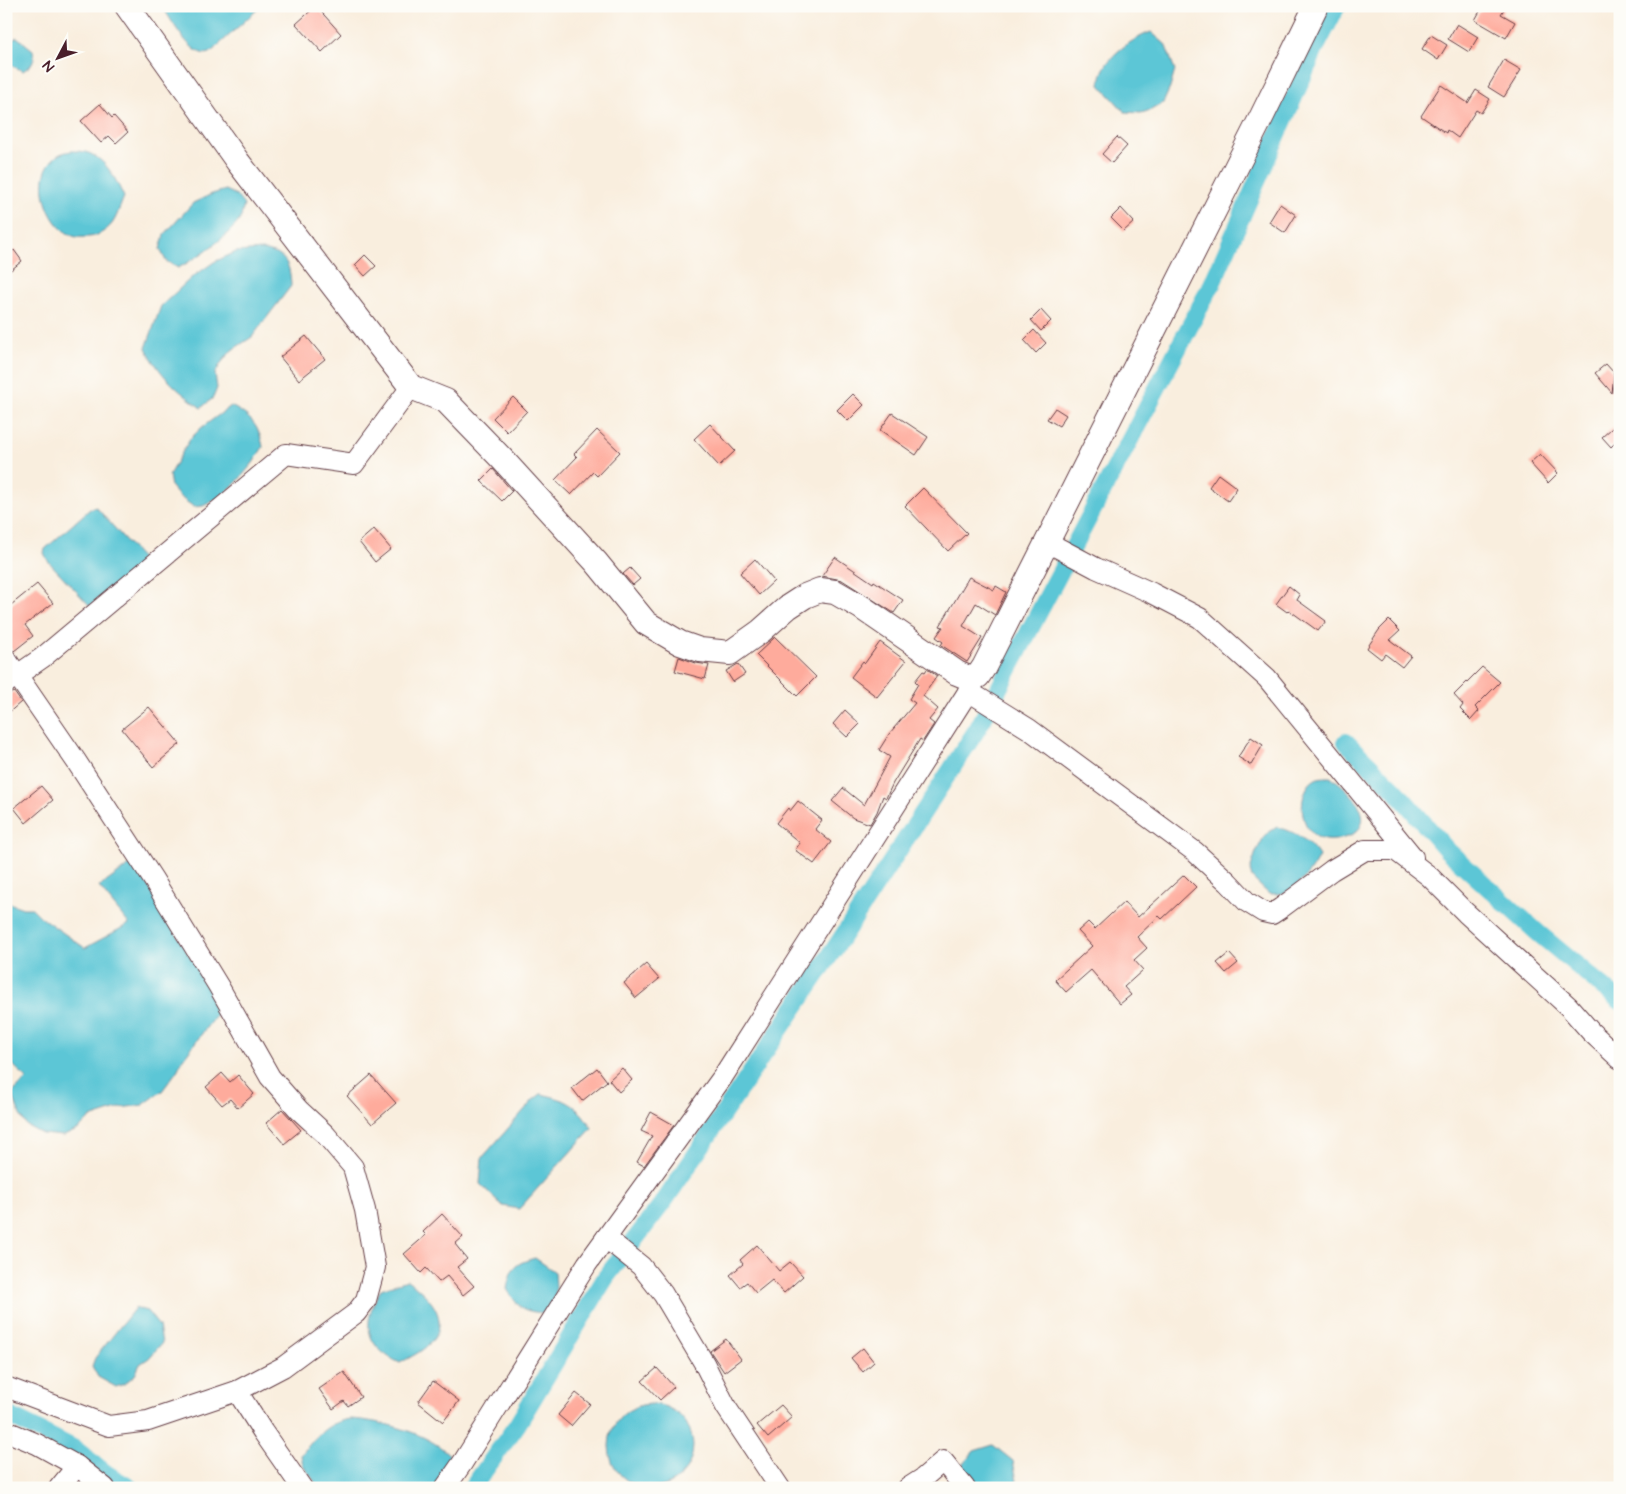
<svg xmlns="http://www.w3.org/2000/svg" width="1626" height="1494" font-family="'Architects Daughter',sans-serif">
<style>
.water{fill:#5cc6d6;stroke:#537280}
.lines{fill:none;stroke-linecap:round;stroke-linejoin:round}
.canal{stroke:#5cc6d6;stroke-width:18}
.building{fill:#feab9c}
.minor-casing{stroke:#643e46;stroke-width:22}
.tertiary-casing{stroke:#643e46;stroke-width:26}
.minor{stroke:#fff;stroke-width:20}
.tertiary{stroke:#fff;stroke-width:24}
</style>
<rect width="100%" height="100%" fill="#fdfcf7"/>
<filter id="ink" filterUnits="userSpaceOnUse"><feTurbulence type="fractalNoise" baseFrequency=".02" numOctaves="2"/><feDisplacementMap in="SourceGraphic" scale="10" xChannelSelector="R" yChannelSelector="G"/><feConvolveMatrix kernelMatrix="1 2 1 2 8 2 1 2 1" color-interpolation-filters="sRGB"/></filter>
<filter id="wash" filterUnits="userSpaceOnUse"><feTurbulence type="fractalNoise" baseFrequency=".0096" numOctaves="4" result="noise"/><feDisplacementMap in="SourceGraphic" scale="20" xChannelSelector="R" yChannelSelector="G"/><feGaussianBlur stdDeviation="1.12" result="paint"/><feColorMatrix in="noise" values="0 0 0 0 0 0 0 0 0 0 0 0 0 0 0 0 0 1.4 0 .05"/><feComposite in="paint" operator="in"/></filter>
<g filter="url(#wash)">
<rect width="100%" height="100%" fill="#f9eede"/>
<g class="water">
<path d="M 162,6 L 261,6 L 210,53 C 192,60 171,19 162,6 Z"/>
<path d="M 1151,32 L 1165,44 L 1175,70 L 1170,88 L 1163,103 L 1151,110 L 1141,113 L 1125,112 L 1100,85 C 1100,59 1130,40 1151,32 Z"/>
<path d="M 17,37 L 33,50 L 34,59 L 30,66 L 23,71 L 13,66 L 6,58 L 7,43 Z"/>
<path d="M 71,151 C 77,151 85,151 91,154 C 108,162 116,180 124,197 C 120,206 117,218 111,225 C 106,231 96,237 88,237 C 84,237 77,238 73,236 C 46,226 31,174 57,156 C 60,153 67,152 71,151 Z"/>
<path d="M 226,190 L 236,195 L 244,205 C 243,209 242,213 241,217 C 234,233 194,260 178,268 L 166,261 L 160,249 L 164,235 L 193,203 L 212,194 Z"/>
<path d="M 262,250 C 286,254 290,263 291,286 L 252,337 L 232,350 L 221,363 L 215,374 L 217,388 L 213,398 L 201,408 C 175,388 161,377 146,348 L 161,306 L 191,278 L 214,262 L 236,252 Z"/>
<path d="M 231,406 C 250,416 259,425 263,447 L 253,463 L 236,483 L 219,498 L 203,506 L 194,507 L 180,497 L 171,487 L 169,475 L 190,439 L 201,428 Z"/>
<path d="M 96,507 L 144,561 L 90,606 L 48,561 L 44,553 L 45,549 L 90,509 Z"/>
<path d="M 1330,777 C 1350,788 1382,823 1347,837 C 1296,856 1292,787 1318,778 C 1322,777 1326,777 1330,777 Z"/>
<path d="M 1277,827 C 1294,831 1310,841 1319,856 C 1313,869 1299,888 1284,893 C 1280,894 1274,894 1269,894 L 1252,878 L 1250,870 L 1256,852 L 1265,835 Z"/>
<path d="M 134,862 L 221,1008 L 183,1059 L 177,1071 L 162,1091 L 143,1105 L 120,1108 L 90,1118 L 79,1129 L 64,1136 L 42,1134 L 27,1126 L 20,1115 L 12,1093 L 27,1079 L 6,1058 L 6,902 L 23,908 L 32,908 L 42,918 L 85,948 L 129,924 L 99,887 Z"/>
<path d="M 541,1094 C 569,1100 577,1105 592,1128 L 519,1209 L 503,1206 L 480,1184 L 482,1158 L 534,1099 Z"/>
<path d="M 535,1258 L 555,1272 C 556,1290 559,1300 544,1313 C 521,1311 519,1308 507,1289 C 511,1267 514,1264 535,1258 Z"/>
<path d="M 407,1280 C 428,1294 453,1320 430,1343 C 422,1352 410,1357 400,1363 C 363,1346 362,1321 381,1289 Z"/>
<path d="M 135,1308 L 147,1311 L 159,1326 L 162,1343 L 149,1358 L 140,1364 L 135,1375 L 124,1384 L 116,1387 L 98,1377 L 92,1366 L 95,1358 Z"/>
<circle cx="651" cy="1446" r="42"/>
<path d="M 350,1419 C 384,1421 434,1434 455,1461 L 439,1488 L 319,1488 L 303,1465 L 301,1455 C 315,1437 328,1422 350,1419 Z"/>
<path d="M 993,1445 L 1013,1461 L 1017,1481 L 1009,1488 L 976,1488 L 963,1475 L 962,1465 L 974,1451 Z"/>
</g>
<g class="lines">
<g class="canal">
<path d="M 1346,742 L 1395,790 L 1447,850 L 1538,933 L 1620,1001"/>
<path d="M 6,1414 L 75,1449 L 107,1474 L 130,1488"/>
<path d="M 472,1488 L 517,1425 L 606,1277 L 665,1200 L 837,945 L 978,728 L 1212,284 L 1316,47 L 1337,6"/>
</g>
</g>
<g id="blocks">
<g class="building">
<path d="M 316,6 L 341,34 L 322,52 L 296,24 Z"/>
<path d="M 1483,6 L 1506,6 L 1501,14 L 1515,22 L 1506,38 L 1475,20 Z"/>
<path d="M 1457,24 L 1478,37 L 1469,52 L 1448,39 Z"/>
<path d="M 1431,35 L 1447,45 L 1438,60 L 1422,49 Z"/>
<path d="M 1504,60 L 1521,70 L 1504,97 L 1488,87 Z"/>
<path d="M 1441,85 L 1468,103 L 1476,90 L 1490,99 L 1481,113 L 1476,110 L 1458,138 L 1447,130 L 1446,133 L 1421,116 Z"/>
<path d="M 100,104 L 112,118 L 114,116 L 128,132 L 116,143 L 109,136 L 101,143 L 81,121 Z"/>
<path d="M 1117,137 L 1127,146 L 1112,163 L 1102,154 Z"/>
<path d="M 1280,204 L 1296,215 L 1285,233 L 1269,222 Z"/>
<path d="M 1121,208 L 1134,222 L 1124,231 L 1111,218 Z"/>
<path d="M 14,250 L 22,261 L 6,274 L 6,256 Z"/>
<path d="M 365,255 L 376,266 L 365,276 L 355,265 Z"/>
<path d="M 1041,310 L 1051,321 L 1041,331 L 1031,320 Z"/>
<path d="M 1034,330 L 1046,343 L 1036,353 L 1024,340 Z"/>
<path d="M 306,336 L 325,359 L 299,380 L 280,357 Z"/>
<path d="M 1606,364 L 1614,373 L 1612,393 L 1595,373 Z"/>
<path d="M 853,394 L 864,405 L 848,421 L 837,410 Z"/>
<path d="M 513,397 L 527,411 L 507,432 L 493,418 Z"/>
<path d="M 1055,408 L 1066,415 L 1059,426 L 1047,419 Z"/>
<path d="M 892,413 L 928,437 L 916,455 L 880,430 Z"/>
<path d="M 1620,421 L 1620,438 L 1611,447 L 1602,437 Z"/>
<path d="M 710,424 L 735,451 L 719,466 L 694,439 Z"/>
<path d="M 597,430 L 620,452 L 597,476 L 593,472 L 571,495 L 555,480 L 577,457 L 574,454 Z"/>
<path d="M 1540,454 L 1558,473 L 1548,483 L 1530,463 Z"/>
<path d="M 493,469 L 512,491 L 502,501 L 481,481 Z"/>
<path d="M 1218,474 L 1237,488 L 1228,501 L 1209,487 Z"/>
<path d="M 923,488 L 967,533 L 948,551 L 905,506 Z"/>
<path d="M 374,529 L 391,549 L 375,562 L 359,542 Z"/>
<path d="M 835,557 L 873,583 L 874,581 L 903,600 L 894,613 L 842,580 L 822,576 Z"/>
<path d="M 755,559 L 774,581 L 759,595 L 740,573 Z"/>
<path d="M 630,568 L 640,579 L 633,585 L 623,574 Z"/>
<path d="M 969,577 L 994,590 L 996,586 L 1006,592 L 995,615 L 976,603 L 963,626 L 982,638 L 967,662 L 941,645 L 943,642 L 936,637 L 943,627 L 940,626 Z"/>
<path d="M 37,584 L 53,603 L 25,625 L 33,636 L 14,651 L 6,646 L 6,609 Z"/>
<path d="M 1289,586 L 1300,595 L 1297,600 L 1326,621 L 1318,631 L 1289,610 L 1287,612 L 1276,604 Z"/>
<path d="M 1389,620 L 1400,631 L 1390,640 L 1411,656 L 1402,667 L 1385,654 L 1381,659 L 1367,648 L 1379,630 Z"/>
<path d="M 775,637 L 816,677 L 797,696 L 756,655 Z"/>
<path d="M 880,642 L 906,661 L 877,697 L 851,677 L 863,661 L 865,663 Z"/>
<path d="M 679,657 L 696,663 L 709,665 L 705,679 L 675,671 Z"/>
<path d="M 738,664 L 745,674 L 733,682 L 726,671 Z"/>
<path d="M 1482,667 L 1500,682 L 1475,707 L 1479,711 L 1471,720 L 1460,709 L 1463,705 L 1454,695 Z"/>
<path d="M 927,669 L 937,676 L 923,696 L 938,709 L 929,720 L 934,724 L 923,741 L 920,739 L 893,783 L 886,798 L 883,796 L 877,812 L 870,824 L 853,818 L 832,801 L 843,788 L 864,805 L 890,757 L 879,750 L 889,734 L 915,703 L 909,699 L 918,684 L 915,681 L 923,671 L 925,672 Z"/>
<path d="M 14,692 L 21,702 L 6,715 L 6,695 Z"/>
<path d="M 149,707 L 180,744 L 153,767 L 122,729 Z"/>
<path d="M 845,710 L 860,724 L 847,737 L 833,724 Z"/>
<path d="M 1251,737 L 1263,745 L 1251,765 L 1238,757 Z"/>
<path d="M 41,786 L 53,800 L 26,823 L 14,808 Z"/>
<path d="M 798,801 L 822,820 L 815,829 L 831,842 L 814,864 L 795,850 L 800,843 L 776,823 L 788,808 L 790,811 Z"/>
<path d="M 1184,875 L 1196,887 L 1162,919 L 1159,916 L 1137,937 L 1147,948 L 1134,960 L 1143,970 L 1124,987 L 1131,995 L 1120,1004 L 1091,970 L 1066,992 L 1055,980 L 1092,946 L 1078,931 L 1088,922 L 1095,929 L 1124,902 L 1138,917 Z"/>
<path d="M 1229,953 L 1238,963 L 1226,973 L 1217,963 Z"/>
<path d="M 646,964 L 659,979 L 636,998 L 624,983 Z"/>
<path d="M 597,1068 L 607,1081 L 582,1101 L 572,1088 Z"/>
<path d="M 622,1068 L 632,1080 L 619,1092 L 609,1080 Z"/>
<path d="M 222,1073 L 230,1082 L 238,1075 L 254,1094 L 238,1108 L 230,1099 L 222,1105 L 206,1087 Z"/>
<path d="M 371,1075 L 396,1103 L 372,1124 L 347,1096 Z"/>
<path d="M 282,1109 L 301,1130 L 284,1144 L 266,1123 Z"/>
<path d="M 651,1112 L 674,1125 L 644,1166 L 637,1162 L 652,1136 L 641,1131 Z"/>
<path d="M 442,1214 L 463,1237 L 455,1244 L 467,1259 L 457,1267 L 474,1286 L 463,1295 L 447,1276 L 439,1282 L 426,1268 L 421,1273 L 404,1254 L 426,1235 L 423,1232 Z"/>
<path d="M 757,1245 L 779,1271 L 790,1262 L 803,1276 L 784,1293 L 772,1280 L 756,1293 L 747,1282 L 740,1287 L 730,1275 L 743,1264 L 740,1260 Z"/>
<path d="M 726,1339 L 741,1359 L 724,1372 L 710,1351 Z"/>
<path d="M 863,1348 L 874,1362 L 863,1372 L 851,1358 Z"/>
<path d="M 657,1368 L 674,1387 L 660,1400 L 642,1381 Z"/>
<path d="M 344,1372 L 361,1397 L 348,1406 L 344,1401 L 333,1409 L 319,1389 Z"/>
<path d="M 433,1381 L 459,1401 L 443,1422 L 418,1402 Z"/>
<path d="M 576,1393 L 590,1404 L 571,1426 L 558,1415 Z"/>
<path d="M 781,1405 L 792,1417 L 768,1438 L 757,1425 Z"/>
</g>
</g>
</g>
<g filter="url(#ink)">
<use href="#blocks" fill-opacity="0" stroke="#643e46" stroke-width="1"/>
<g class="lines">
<defs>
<g id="minor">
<path d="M 1047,542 L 1096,568 L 1152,593 L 1200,618 L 1267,678 L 1413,857"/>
<path d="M 6,659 L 76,761 L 153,879 L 219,987 L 270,1077 L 299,1110 L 325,1134 L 353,1167 L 365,1210 L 375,1267 L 366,1300 L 356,1313 L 283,1367 L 237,1391 L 148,1421 L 109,1426 L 6,1387"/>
<path d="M 6,683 L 42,658 L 286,454 L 354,464 L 411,387"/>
<path d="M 968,691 L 1029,729 L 1194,851 L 1228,882 L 1247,902 L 1263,912 L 1272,914 L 1281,908 L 1332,870 L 1365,850 L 1395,850 L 1429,876 L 1466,913 L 1569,1007 L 1591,1032 L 1620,1059"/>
<path d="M 606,1238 L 641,1266 L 663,1294 L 704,1363 L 726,1407 L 780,1488"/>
<path d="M 237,1391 L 263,1432 L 302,1488"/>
<path d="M 6,1431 L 37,1444 L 77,1466 L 105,1488"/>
<path d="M 59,1488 L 77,1466"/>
<path d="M 445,1488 L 463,1462 L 587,1264 L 722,1078 L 978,676"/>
<path d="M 908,1488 L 922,1479 L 943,1461 L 965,1488"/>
</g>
<path id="tertiary" d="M 127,6 L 238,162 L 411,387 L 446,401 L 503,460 L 596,562 L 646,623 L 680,643 L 700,650 L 730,653 L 761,631 L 788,607 L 805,596 L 820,590 L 835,592 L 861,607 L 957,673 L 969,678 L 978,676 L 984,667 L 1262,116 L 1316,6"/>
</defs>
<use href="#minor" class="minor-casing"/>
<use href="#tertiary" class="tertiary-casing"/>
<use href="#minor" class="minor"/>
<use href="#tertiary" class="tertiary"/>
</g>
</g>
<rect width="1626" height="1494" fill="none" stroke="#fdfcf7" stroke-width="25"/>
<g transform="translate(58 58) rotate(229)" stroke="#fdfcf7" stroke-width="4" paint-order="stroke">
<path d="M0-4L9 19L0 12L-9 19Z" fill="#4a1f2b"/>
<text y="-8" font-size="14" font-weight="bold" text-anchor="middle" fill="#4a1f2b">N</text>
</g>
</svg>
